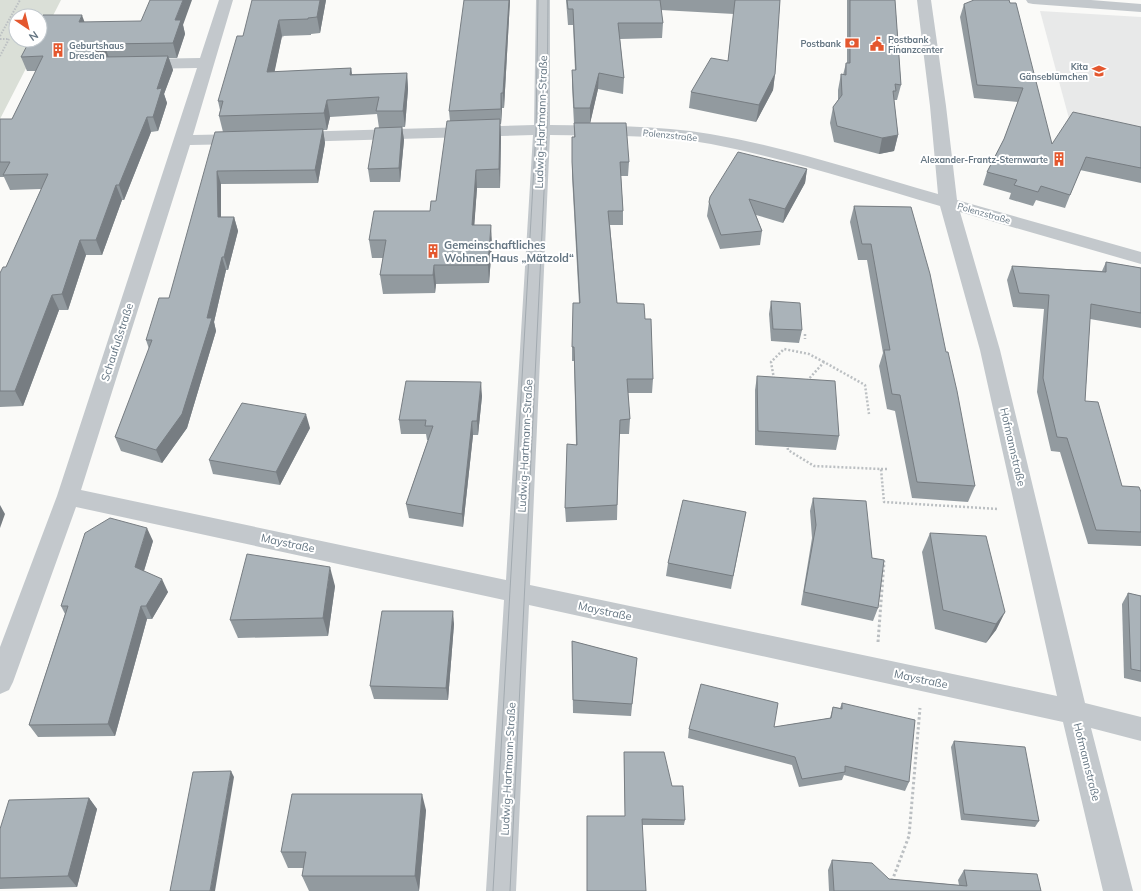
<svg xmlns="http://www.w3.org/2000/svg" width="1141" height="891" font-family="Mulish,sans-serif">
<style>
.built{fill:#e8e9e9}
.green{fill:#dadfd7;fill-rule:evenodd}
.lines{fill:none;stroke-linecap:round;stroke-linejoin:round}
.path-far2{stroke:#bbbfc2;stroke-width:2;stroke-dasharray:1.5 1.5;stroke-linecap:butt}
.path-far1{stroke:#bbbfc2;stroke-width:2.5;stroke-dasharray:2 2;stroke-linecap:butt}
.path{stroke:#bbbfc2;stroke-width:3;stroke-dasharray:2.5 2.5;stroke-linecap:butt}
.minor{fill:#c3c8cc;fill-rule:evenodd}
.tram{stroke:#a2aab0;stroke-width:1}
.wall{fill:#929a9f}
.shaded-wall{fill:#777d82}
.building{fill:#aab3b9;stroke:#777d82}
.labels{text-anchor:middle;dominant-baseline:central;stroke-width:4;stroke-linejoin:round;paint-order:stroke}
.far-poi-label{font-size:9px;font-weight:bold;fill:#657683;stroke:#fff;text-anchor:end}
.far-street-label{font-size:9px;fill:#657683;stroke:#fff}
.street-label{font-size:11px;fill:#657683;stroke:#fff}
.poi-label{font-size:11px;font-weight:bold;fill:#657683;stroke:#fff;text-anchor:start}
</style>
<rect width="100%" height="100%" fill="#fafaf8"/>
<path class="built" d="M 1040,11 L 1141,17 L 1141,141 L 1071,126 Z"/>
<path class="green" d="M 0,0 L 61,0 L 0,119 ZM 16,16 L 40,16 L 40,40 L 16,40 Z"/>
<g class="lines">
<g class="path-far2">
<path d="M 0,36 L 20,0"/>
<path d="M 279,37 L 284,36"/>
<path d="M 0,39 L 9,39 L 0,56"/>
</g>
<g class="path-far1">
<path d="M 805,334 L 805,339"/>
<path d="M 774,379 L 771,362 L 784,349 L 809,354 L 824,362"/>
<path d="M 807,381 L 824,362 L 865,385 L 869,414"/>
<path d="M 787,444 L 788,450 L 814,466 L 881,469 L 884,502 L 998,509"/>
<path d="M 881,469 L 887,469"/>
</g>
<g class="path">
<path d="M 878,642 L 884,562 L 882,561"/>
<path d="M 892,881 L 909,836 L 920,708"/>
</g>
<g class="minor">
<path d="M 219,0 L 233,0 L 193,135 L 243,134 L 249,135 L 251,139 L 249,143 L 243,144 L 190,145 L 81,490 L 506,580 L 533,135 L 295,142 L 289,141 L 287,137 L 289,133 L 295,132 L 534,125 L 536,0 L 550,0 L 550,125 C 604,126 657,125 710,134 C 787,147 863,173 938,194 L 930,106 L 917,0 L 931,0 L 946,106 L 957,200 L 1141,252 L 1141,264 L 960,212 L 1000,350 L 1085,703 L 1141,717 L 1141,741 L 1091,728 L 1133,891 L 1103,891 L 1063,722 L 529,605 L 516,891 L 486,891 L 504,600 L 76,507 L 13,682 L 9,690 L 0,694 L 0,647 L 57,496 L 197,68 L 140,69 L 135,67 L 132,64 L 135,61 L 140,59 L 200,58 ZM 550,135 C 604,136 658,134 711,144 C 788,159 864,184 940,206 L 980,350 L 1057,696 L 530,585 Z"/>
<path d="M 1026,0 L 1091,0 L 1141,4 L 1141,12 L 1033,4 L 1028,3 Z"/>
</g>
<g class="tram">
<path d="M 493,891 L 536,131 L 538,0"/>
<path d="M 510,891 L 547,130 L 548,0"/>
</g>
</g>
<g class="wall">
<path d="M 326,0 L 320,33 L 311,34 L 311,35 L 282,36 L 274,72 L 351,68 L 352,74 L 407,73 L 408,89 L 405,127 L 402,127 L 404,140 L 400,182 L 370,182 L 368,169 L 379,128 L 377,114 L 330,117 L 327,130 L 323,130 L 325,143 L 318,183 L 221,184 L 221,217 L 234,217 L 238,231 L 228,270 L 226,270 L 214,322 L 216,331 L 187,428 L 162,463 L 121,451 L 115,437 L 149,349 L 146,340 L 169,298 L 223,132 L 219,116 L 220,110 L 218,101 L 243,36 Z"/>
<path d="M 510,0 L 504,108 L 502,108 L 501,124 L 500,124 L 501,137 L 500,188 L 477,188 L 474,225 L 492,244 L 489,283 L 436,284 L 435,293 L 383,294 L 380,275 L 383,258 L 372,258 L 369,240 L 430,211 L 436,201 L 450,121 L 449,111 Z"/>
<path d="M 566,0 L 780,0 L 775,74 L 773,90 L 756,122 L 689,108 L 691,92 L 728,61 L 734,14 L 661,10 L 663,23 L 662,38 L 620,39 L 624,78 L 623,94 L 598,89 L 590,123 L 629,162 L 628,176 L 621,176 L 623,211 L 623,225 L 610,225 L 617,303 L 645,319 L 653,379 L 652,393 L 628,393 L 630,419 L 629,434 L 619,434 L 617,520 L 566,522 L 565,508 L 576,445 L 574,361 L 572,361 L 572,347 L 579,303 L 572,176 L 572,137 L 574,137 L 574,124 L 572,86 L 572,70 L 575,70 L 573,25 L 568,25 Z"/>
<path d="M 847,0 L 895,0 L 901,85 L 897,100 L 894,100 L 898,135 L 894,151 L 879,154 L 834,142 L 830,123 L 833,107 L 838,100 L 838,90 L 841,74 L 843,75 L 846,63 L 847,63 Z"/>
<path d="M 1009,0 L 1052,144 L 1141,127 L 1141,183 L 1080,170 L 1065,208 L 1036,200 L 1033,206 L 1009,199 L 1011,193 L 983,185 L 987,172 L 1004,139 L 1018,102 L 974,98 L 960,17 L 964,4 Z"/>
<path d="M 85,22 L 183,25 L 185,34 L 177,58 L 169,58 L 173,70 L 164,94 L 167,103 L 158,131 L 151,132 L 124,200 L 122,200 L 102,255 L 86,255 L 68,310 L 59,310 L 23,406 L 0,407 L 0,273 L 6,267 L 41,189 L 10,190 L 4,177 L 0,177 L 0,119 L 12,119 L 36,71 L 27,71 L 21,57 Z"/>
<path d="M 807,169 L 805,183 L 783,223 L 756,215 L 762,231 L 760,245 L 720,249 L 707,216 L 709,202 Z"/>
<path d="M 854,206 L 911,207 L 975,486 L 968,502 L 912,498 L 895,411 L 887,409 L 879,366 L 883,353 L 867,260 L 858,260 L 850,222 Z"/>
<path d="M 1106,262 L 1141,268 L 1141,328 L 1090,319 L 1085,401 L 1122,486 L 1141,492 L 1141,546 L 1088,544 L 1060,452 L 1051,451 L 1037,392 L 1044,309 L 1013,307 L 1007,280 L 1012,266 L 1102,271 Z"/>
<path d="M 771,301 L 802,330 L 799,343 L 771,341 L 769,314 Z"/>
<path d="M 757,376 L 839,436 L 836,450 L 755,445 L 755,390 Z"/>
<path d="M 482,396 L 478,435 L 473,435 L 463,527 L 409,518 L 406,504 L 428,440 L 427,440 L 426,434 L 401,434 L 399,420 Z"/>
<path d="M 310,428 L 280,485 L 213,474 L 209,460 Z"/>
<path d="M 813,498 L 872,558 L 878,608 L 873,621 L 801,605 L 812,538 L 810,511 Z"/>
<path d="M 746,512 L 731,589 L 666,576 L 668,563 Z"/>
<path d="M 930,533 L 1005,612 L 996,630 L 986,643 L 935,629 L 922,552 Z"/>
<path d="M 153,541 L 144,571 L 168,592 L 152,619 L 147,619 L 115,736 L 38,737 L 29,725 L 65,614 L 61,606 Z"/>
<path d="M 335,586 L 328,636 L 238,638 L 230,620 Z"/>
<path d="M 1128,593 L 1141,596 L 1141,682 L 1124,678 L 1122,604 Z"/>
<path d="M 454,624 L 448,700 L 374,699 L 370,686 Z"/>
<path d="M 572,641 L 637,658 L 631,716 L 573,713 Z"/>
<path d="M 842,703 L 909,782 L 905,791 L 844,775 L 842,780 L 799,787 L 792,765 L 688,738 L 689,729 L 774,727 L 830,718 L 833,707 L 840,708 Z"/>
<path d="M 954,741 L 1039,821 L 1035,827 L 961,820 L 951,747 Z"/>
<path d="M 624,752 L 672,786 L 685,820 L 684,825 L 643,825 L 625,816 L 624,758 Z"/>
<path d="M 89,798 L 97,809 L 77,887 L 0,889 L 0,829 Z"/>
<path d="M 426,810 L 419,891 L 309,891 L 302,876 L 304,868 L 288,868 L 281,852 Z"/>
<path d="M 832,860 L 889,879 L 959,885 L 958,880 L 964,870 L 1041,891 L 829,891 L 828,870 Z"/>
</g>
<g class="shaded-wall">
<path d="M 183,0 L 192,0 L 183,25 L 185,34 L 177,58 L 173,43 L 175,20 Z"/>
<path d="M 320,0 L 326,0 L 320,33 L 317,17 Z"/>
<path d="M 509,0 L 510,0 L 504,108 L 503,93 Z"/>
<path d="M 82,15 L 87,29 L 79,22 Z"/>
<path d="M 279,20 L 282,36 L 271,89 L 267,72 Z"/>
<path d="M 104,44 L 109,58 L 103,61 L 95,51 L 98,47 Z"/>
<path d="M 168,56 L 173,70 L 164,94 L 167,103 L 158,131 L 153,117 L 157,89 Z"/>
<path d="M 351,68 L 353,84 L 350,75 Z"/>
<path d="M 407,73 L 408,89 L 405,127 L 403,111 Z"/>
<path d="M 599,73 L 598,89 L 590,124 L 590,108 Z"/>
<path d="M 775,74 L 773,90 L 756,122 L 759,105 Z"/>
<path d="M 501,93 L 502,108 L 501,124 Z"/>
<path d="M 327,100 L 330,117 L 327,130 L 324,113 Z"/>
<path d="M 147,117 L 151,132 L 124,200 L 119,185 Z"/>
<path d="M 500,119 L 501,137 L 500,188 L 499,169 Z"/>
<path d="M 402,127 L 404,140 L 400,182 L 399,168 Z"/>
<path d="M 323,129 L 325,143 L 318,183 L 315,170 Z"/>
<path d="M 898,135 L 894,151 L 879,154 L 882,138 Z"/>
<path d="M 807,169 L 805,183 L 783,223 L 785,209 Z"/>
<path d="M 476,170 L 477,188 L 473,244 L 472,225 Z"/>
<path d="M 217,171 L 221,184 L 221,231 L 218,217 Z"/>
<path d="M 116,185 L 122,200 L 102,255 L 96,240 Z"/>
<path d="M 234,217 L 238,231 L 228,270 L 224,257 Z"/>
<path d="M 491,225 L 492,244 L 489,283 L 488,265 Z"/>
<path d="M 80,240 L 86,255 L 68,310 L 62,294 Z"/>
<path d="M 222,257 L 226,270 L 214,322 L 216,331 L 187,428 L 162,463 L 156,450 L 207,318 Z"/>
<path d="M 434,265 L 436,284 L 435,293 L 433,275 Z"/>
<path d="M 52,295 L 59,310 L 23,406 L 15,391 Z"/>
<path d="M 481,382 L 482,396 L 478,435 L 477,421 Z"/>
<path d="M 306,414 L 310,428 L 280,485 L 276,472 Z"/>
<path d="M 472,421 L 473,435 L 463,527 L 462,514 Z"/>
<path d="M 0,505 L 5,514 L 0,528 Z"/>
<path d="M 147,528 L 153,541 L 141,580 L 135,567 Z"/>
<path d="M 330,567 L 335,586 L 328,636 L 323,618 Z"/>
<path d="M 162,579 L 168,592 L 152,619 L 146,606 Z"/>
<path d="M 141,606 L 147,619 L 115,736 L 108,724 Z"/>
<path d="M 453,611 L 454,624 L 448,700 L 446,688 Z"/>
<path d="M 1005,612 L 996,630 L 986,643 L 996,624 Z"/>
<path d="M 231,771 L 234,777 L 215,891 L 210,891 Z"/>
<path d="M 422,794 L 426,810 L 419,891 L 415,876 Z"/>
<path d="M 89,798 L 97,809 L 77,887 L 68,876 Z"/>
</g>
<g class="building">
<path d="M 150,0 L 183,0 L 175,20 L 181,20 L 173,43 L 104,44 L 98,47 L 95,51 L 98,55 L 104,57 L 168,56 L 157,89 L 162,88 L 153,117 L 147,117 L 119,185 L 116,185 L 96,240 L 80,240 L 62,294 L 52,295 L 15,391 L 0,391 L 0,273 L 3,267 L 6,267 L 48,174 L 3,175 L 10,162 L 0,162 L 0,119 L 12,119 L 43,56 L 21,57 L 30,40 L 40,40 L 40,22 L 43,15 L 82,15 L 79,22 L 141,21 Z"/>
<path d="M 252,0 L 320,0 L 317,17 L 308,18 L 308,19 L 279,20 L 267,72 L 351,68 L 350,75 L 407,73 L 403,111 L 376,111 L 379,97 L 327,100 L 324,113 L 219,116 L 223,101 L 218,101 L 237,36 L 243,36 Z"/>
<path d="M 464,0 L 509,0 L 503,93 L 501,93 L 501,109 L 449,111 Z"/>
<path d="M 567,0 L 660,0 L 663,23 L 618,23 L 624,78 L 599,73 L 590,108 L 574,108 L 572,70 L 576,70 L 573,9 L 568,9 Z"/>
<path d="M 735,0 L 780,0 L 775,74 L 759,105 L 691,92 L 711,58 L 728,61 Z"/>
<path d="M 850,0 L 895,0 L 901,85 L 895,84 L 896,91 L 893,91 L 898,135 L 882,138 L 837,126 L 833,107 L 842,95 L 841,74 L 846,75 L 846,63 L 850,63 Z"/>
<path d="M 974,0 L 1009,0 L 1010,3 L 1016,3 L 1052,144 L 1073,112 L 1141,127 L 1141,168 L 1086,157 L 1070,195 L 1041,186 L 1038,192 L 1014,185 L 1017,180 L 987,172 L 1004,139 L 1023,88 L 977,85 L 964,4 Z"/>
<path d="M 500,119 L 499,169 L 476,170 L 472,225 L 491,225 L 488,265 L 434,265 L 433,275 L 380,275 L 386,240 L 369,240 L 374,211 L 430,211 L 431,201 L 436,201 L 447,121 Z"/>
<path d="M 574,123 L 626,123 L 629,162 L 620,162 L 623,211 L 608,211 L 617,303 L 644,304 L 645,319 L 651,319 L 653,379 L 627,379 L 630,419 L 620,420 L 617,505 L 565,508 L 567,444 L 577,445 L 574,347 L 572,347 L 573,303 L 580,303 L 572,162 L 572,137 L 575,137 Z"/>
<path d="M 402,127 L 399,168 L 368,169 L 375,128 Z"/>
<path d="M 323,129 L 315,170 L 217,171 L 218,217 L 234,217 L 224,257 L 222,257 L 207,318 L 212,318 L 182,414 L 156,450 L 115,437 L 152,340 L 146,340 L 159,298 L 169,298 L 215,132 Z"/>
<path d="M 738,152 L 807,169 L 785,209 L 749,199 L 762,231 L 721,235 L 709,202 L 710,197 Z"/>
<path d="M 854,206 L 911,207 L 930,274 L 946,352 L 948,352 L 957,391 L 975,486 L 917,482 L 900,395 L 892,394 L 884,350 L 890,350 L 871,244 L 862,244 Z"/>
<path d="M 1106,262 L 1141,268 L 1141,313 L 1091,304 L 1085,401 L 1098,402 L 1122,486 L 1139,487 L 1141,492 L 1141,532 L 1096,530 L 1067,438 L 1057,437 L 1043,378 L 1049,295 L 1019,293 L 1012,266 L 1106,272 Z"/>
<path d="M 771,301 L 800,303 L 802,330 L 773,329 Z"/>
<path d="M 757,376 L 835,381 L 839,436 L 758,431 Z"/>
<path d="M 406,381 L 481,382 L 477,421 L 472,421 L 462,514 L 406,504 L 433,426 L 425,426 L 426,420 L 399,420 Z"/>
<path d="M 242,403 L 306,414 L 276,472 L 209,460 Z"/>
<path d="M 813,498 L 866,501 L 872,558 L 884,560 L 878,608 L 804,592 L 816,525 Z"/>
<path d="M 683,500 L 746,512 L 733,576 L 668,563 Z"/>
<path d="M 110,518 L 147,528 L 135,567 L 162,579 L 146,606 L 141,606 L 108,724 L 29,725 L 68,606 L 61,606 L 85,533 Z"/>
<path d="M 930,533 L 986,536 L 1005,612 L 996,624 L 943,610 Z"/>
<path d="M 247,554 L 330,567 L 323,618 L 230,620 Z"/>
<path d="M 1128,593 L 1141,596 L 1141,671 L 1131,669 Z"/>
<path d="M 382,611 L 453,611 L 446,688 L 370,686 Z"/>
<path d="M 572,641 L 637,658 L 632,704 L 573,700 Z"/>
<path d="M 701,684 L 778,703 L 774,727 L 831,718 L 833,707 L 842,709 L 842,703 L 915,720 L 909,782 L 845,766 L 845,772 L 802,779 L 795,757 L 689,729 Z"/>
<path d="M 954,741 L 1025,747 L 1039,821 L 964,814 Z"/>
<path d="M 624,752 L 664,752 L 672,786 L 683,786 L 685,820 L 642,819 L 646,891 L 587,891 L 587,816 L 625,816 Z"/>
<path d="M 231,771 L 210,891 L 170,891 L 193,772 Z"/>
<path d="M 292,794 L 422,794 L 415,876 L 302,876 L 306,852 L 281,852 Z"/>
<path d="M 89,798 L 68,876 L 0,878 L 0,829 L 9,800 Z"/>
<path d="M 832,860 L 872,863 L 889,879 L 967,886 L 964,870 L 1037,874 L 1041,891 L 834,891 Z"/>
</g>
<defs>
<symbol id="bank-bare" viewBox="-9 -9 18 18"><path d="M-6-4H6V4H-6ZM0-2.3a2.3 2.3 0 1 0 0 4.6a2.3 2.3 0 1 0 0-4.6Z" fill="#e4572e" stroke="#fff" stroke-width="2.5" paint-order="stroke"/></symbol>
<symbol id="civic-bare" viewBox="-9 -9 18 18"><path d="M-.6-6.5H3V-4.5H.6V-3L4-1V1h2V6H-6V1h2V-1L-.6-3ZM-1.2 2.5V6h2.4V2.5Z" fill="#e4572e" stroke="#fff" stroke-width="2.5" paint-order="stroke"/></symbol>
<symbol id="building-bare" viewBox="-9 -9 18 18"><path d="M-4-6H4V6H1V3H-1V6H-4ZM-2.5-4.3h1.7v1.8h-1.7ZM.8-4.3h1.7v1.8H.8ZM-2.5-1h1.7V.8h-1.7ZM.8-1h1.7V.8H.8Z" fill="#e4572e" stroke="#fff" stroke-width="2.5" paint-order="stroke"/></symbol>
<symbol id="school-bare" viewBox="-9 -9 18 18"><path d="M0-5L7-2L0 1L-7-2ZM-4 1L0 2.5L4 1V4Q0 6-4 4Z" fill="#e4572e" stroke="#fff" stroke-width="2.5" paint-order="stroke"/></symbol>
</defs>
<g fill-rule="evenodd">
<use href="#bank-bare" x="842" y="33" width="20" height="20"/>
<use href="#civic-bare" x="867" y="34" width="20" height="20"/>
<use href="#building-bare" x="48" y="40" width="20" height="20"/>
<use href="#school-bare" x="1089" y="61" width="20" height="20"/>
<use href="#building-bare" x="1049" y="149" width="20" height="20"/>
<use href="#building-bare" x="423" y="241" width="20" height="20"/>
</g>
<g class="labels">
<g class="far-poi-label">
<text x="888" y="39" text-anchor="start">Postbank<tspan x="888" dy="10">Finanzcenter</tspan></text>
<text x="841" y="43">Postbank</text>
<text x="69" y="45" text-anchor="start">Geburtshaus<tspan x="69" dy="10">Dresden</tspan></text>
<text x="1088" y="66">Kita<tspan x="1088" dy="10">Gänseblümchen</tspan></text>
<text x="1048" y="159">Alexander-Frantz-Sternwarte</text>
</g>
<g class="far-street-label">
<text transform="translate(670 135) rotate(6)">Polenzstraße</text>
<text transform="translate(984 213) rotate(16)">Polenzstraße</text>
</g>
<g class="street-label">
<text transform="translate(541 122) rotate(-88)">Ludwig-Hartmann-Straße</text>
<text transform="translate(117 342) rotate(-72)">Schaufußstraße</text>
<text transform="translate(525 446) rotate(-87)">Ludwig-Hartmann-Straße</text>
<text transform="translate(1013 447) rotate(77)">Hofmannstraße</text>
<text transform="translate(288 543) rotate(12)">Maystraße</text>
<text transform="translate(605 611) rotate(12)">Maystraße</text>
<text transform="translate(921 679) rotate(12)">Maystraße</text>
<text transform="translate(1087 762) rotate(76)">Hofmannstraße</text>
<text transform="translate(508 769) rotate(-87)">Ludwig-Hartmann-Straße</text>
</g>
<g class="poi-label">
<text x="444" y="245">Gemeinschaftliches<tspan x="444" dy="13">Wohnen Haus „Mätzold“</tspan></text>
</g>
</g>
<g transform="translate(28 28) rotate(145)"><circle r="19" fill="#ffffff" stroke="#c1c8cd"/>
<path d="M0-3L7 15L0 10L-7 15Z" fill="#e4572e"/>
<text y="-6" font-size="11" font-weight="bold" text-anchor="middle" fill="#657683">N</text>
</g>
</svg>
